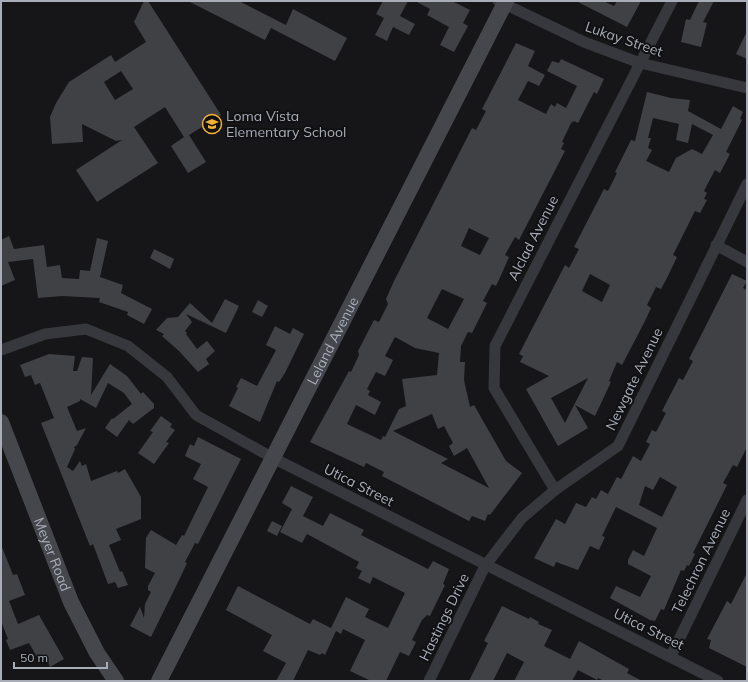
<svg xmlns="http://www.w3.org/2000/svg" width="748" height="682" font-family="Mulish,sans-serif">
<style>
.building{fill:#404145;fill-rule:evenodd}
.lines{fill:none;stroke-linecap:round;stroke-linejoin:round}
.street{stroke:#37383d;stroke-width:11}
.secondary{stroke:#45474d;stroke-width:16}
.labels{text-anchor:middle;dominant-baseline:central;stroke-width:4;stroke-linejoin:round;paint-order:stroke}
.street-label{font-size:14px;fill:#a8adb8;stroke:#111113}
.poi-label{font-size:14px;fill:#a8adb8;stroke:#111113;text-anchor:start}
</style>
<rect width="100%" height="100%" fill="#161618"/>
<g class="building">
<path d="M 144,1 L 148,1 L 221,115 L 189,135 L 206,162 L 188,173 L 171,146 L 184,137 L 165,107 L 134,127 L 158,163 L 97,202 L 76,170 L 122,140 L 116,141 L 82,124 L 83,142 L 52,144 L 50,117 L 56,103 L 69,82 L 111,55 L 115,62 L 146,42 L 134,22 ZM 121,71 L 133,89 L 115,100 L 104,82 Z"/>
<path d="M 188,1 L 239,1 L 286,25 L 293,9 L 347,38 L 335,61 L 271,28 L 265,40 Z"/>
<path d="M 383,1 L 408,1 L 400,16 L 415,24 L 409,35 L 393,27 L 387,41 L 375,35 L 384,18 L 376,14 Z"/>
<path d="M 415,1 L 452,1 L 470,10 L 463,23 L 468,26 L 454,52 L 440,45 L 449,27 L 427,15 L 430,9 Z"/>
<path d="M 576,1 L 603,1 L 614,6 L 617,1 L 641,1 L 627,27 Z"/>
<path d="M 699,1 L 714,1 L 703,22 L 707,23 L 701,47 L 681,42 L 686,19 L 690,20 Z"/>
<path d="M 747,31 L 747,59 L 736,54 Z"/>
<path d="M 516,43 L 535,51 L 528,66 L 545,75 L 539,86 L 528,81 L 518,100 L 546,114 L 551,104 L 555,107 L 557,103 L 566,108 L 577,86 L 547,71 L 552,61 L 559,63 L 561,59 L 604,79 L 597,94 L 594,92 L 578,123 L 574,121 L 571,123 L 562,142 L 564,143 L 561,149 L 565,151 L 519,240 L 515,237 L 505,255 L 509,257 L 502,273 L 496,286 L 492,284 L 483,301 L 487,303 L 472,333 L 468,332 L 461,346 L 460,362 L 465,362 L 464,380 L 470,407 L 474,405 L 506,461 L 522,473 L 490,515 L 488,514 L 485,521 L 472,516 L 469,521 L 382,476 L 384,472 L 366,463 L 364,467 L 310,442 L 349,371 L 351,372 L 359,355 L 358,351 L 374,320 L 379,322 L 388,304 L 386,299 L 394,281 L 472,128 L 476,130 L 486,111 L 482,109 ZM 469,228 L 489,238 L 480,255 L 461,246 ZM 442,289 L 464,299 L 448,329 L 427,318 ZM 395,337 L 415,348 L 439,353 L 437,375 L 402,379 L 406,406 L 399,409 L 385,437 L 383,436 L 381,440 L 347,424 L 356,405 L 375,415 L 381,402 L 368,395 L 370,391 L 367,389 L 376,372 L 385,376 L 393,360 L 385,356 ZM 432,414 L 438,429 L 444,426 L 453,443 L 449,446 L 454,456 L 467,448 L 489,488 L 441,463 L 448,459 L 393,431 Z"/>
<path d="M 647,92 L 671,98 L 690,100 L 688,111 L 721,129 L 733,106 L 743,112 L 740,119 L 742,120 L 726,152 L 730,154 L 720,173 L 715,170 L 704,191 L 707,193 L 704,199 L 707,200 L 700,213 L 695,211 L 673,255 L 677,257 L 668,276 L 661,289 L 656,287 L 647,305 L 651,308 L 645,321 L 622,365 L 617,362 L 609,381 L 611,382 L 595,416 L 575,405 L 588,428 L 558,446 L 526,389 L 549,376 L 520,362 L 523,356 L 519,354 L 565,265 L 569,268 L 579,249 L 574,247 L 604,189 L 608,191 L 617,173 L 615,172 L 631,140 L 635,141 ZM 653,118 L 679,124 L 676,140 L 688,143 L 692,124 L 713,135 L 702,154 L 692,149 L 676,158 L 669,172 L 646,161 L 652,150 L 648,148 L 651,138 L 648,138 ZM 590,274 L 610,285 L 602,302 L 582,291 ZM 588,378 L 574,405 L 565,423 L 551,398 Z"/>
<path d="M 9,236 L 14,249 L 44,245 L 47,267 L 60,265 L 62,278 L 79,279 L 80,270 L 90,271 L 97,238 L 108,241 L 100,277 L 123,285 L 121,293 L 152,309 L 144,324 L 127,315 L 128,312 L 99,302 L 100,298 L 62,296 L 38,298 L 33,259 L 8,262 L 15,280 L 1,286 L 1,240 Z"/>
<path d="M 154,249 L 174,259 L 170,269 L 150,258 Z"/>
<path d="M 732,274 L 747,281 L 743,288 L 747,290 L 747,447 L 737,467 L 733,465 L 723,483 L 727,485 L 693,553 L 695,554 L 689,566 L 687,565 L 684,571 L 681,570 L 664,610 L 661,609 L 655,621 L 650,620 L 610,598 L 616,586 L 640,597 L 651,576 L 628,564 L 628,560 L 633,550 L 644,556 L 657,528 L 616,507 L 602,536 L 605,537 L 599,550 L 590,546 L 578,570 L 556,562 L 554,567 L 534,558 L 556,519 L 565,524 L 576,503 L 586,507 L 592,497 L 596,499 L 601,490 L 608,494 L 617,477 L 621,479 L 633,456 L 641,461 L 650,444 L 646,442 L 652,430 L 656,432 L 666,413 L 662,411 L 679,378 L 683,380 L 693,361 L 689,359 ZM 660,477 L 677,487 L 662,517 L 639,505 L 645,486 L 653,490 Z"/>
<path d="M 225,299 L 239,306 L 226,333 L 186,314 L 192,322 L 185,331 L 187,333 L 186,334 L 197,349 L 207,341 L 215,351 L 206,359 L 209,364 L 198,372 L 179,351 L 162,336 L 164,334 L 156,330 L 167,318 L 178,317 L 190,303 L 212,323 Z"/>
<path d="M 258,300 L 268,306 L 262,317 L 252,312 Z"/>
<path d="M 275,326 L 290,334 L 293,328 L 304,334 L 285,373 L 279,382 L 277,381 L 260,422 L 229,406 L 238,388 L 236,387 L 241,378 L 257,386 L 276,350 L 266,345 Z"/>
<path d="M 49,354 L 75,356 L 73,371 L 77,371 L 82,357 L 93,358 L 91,395 L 110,364 L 127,376 L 141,394 L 143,392 L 154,404 L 154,408 L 133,424 L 129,420 L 117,437 L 105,428 L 112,418 L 113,419 L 132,404 L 124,393 L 108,383 L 96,408 L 80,399 L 80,401 L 67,407 L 77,431 L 86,428 L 77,445 L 74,447 L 75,449 L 67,467 L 73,471 L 80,461 L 82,466 L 86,464 L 91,481 L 117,471 L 118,473 L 125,469 L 141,497 L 141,519 L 116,529 L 121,540 L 109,545 L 120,572 L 122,571 L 128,585 L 118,588 L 115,582 L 108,584 L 93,544 L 90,546 L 41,423 L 54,418 L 40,383 L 35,385 L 31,375 L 25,377 L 20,365 Z"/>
<path d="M 161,416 L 172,424 L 170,427 L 175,430 L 166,442 L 169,443 L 154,464 L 138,453 L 153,432 L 150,431 Z"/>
<path d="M 198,437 L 241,459 L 198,544 L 195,543 L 185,562 L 187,563 L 180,578 L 151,637 L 130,626 L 140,607 L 144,618 L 145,604 L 151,592 L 148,590 L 148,586 L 155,573 L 145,568 L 146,538 L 151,530 L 176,545 L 182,535 L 184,536 L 208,487 L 193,479 L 201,464 L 185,456 L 190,444 L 194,446 Z"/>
<path d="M 291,486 L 313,497 L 303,516 L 323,526 L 330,513 L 364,530 L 361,535 L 428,569 L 433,561 L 449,569 L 443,584 L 445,585 L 430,616 L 427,615 L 422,620 L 412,640 L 416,642 L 409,656 L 400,652 L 386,681 L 371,681 L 350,671 L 365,640 L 343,629 L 341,634 L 336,631 L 325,655 L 322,653 L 320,655 L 308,650 L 293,681 L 276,681 L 286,663 L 263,651 L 272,635 L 226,610 L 238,586 L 310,624 L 313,619 L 331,628 L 346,597 L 369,609 L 365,617 L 388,628 L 405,593 L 373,577 L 370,584 L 358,578 L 362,571 L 356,568 L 359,562 L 307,534 L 302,543 L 280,532 L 292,509 L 282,503 Z"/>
<path d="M 272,521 L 282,526 L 277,536 L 267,531 Z"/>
<path d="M 2,547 L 13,575 L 17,574 L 25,595 L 9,601 L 18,624 L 39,615 L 64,659 L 50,667 L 46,658 L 40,662 L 29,643 L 10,650 L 6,640 L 8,639 L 1,621 Z"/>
<path d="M 747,573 L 747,667 L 709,648 L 711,640 L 707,639 L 727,601 L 731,604 Z"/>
<path d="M 502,606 L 529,619 L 530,617 L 539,622 L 538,624 L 552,630 L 544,646 L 570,659 L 579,641 L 629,669 L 627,673 L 642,681 L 604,681 L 598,678 L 597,680 L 578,670 L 572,681 L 514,681 L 524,662 L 507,653 L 493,681 L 469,681 L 488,643 L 484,641 Z"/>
</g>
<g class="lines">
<g class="street">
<path d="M 498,1 L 584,42 L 640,63 L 747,88"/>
<path d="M 716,245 L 747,262"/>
<path d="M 1,350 L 45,334 L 86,329 L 128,346 L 167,377 L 196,415 L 273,458 L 718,681"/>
<path d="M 555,490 L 494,388 L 495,346 L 672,1"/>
<path d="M 671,656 L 747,500"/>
<path d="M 429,681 L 485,566 L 522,518 L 555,490 L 618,446 L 747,184"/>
</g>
<g class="secondary">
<path id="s1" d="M 1,422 L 71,602 L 97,653 L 116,681"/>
<path id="s2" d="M 159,681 L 506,1"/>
</g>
</g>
<defs>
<symbol id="school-ring" viewBox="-11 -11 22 22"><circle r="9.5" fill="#111113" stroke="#f2b134" stroke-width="1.5"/><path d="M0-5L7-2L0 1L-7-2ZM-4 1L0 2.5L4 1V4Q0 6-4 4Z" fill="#f2b134"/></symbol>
</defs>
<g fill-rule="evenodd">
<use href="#school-ring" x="201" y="113" width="22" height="22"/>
</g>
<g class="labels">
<g class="street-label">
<text transform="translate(624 39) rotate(19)">Lukay Street</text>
<text transform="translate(533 238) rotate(-63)">Alclad Avenue</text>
<text stroke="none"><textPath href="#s2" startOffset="382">Leland Avenue</textPath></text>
<text transform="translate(634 379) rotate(-64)">Newgate Avenue</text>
<text transform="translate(359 485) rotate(27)">Utica Street</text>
<text stroke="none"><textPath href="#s1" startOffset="142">Meyer Road</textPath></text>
<text transform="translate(701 561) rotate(-64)">Telechron Avenue</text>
<text transform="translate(444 617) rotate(-64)">Hastings Drive</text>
<text transform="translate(649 629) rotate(26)">Utica Street</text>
</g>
<g class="poi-label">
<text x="226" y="116">Loma Vista<tspan x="226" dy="16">Elementary School</tspan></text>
</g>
</g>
<rect width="748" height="682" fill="none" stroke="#a8adb8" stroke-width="4"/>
<path d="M14 662v6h93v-6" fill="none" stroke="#a8adb8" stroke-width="2"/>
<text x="20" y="662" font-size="12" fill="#a8adb8" stroke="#111113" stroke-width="3" paint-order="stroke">50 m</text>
</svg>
